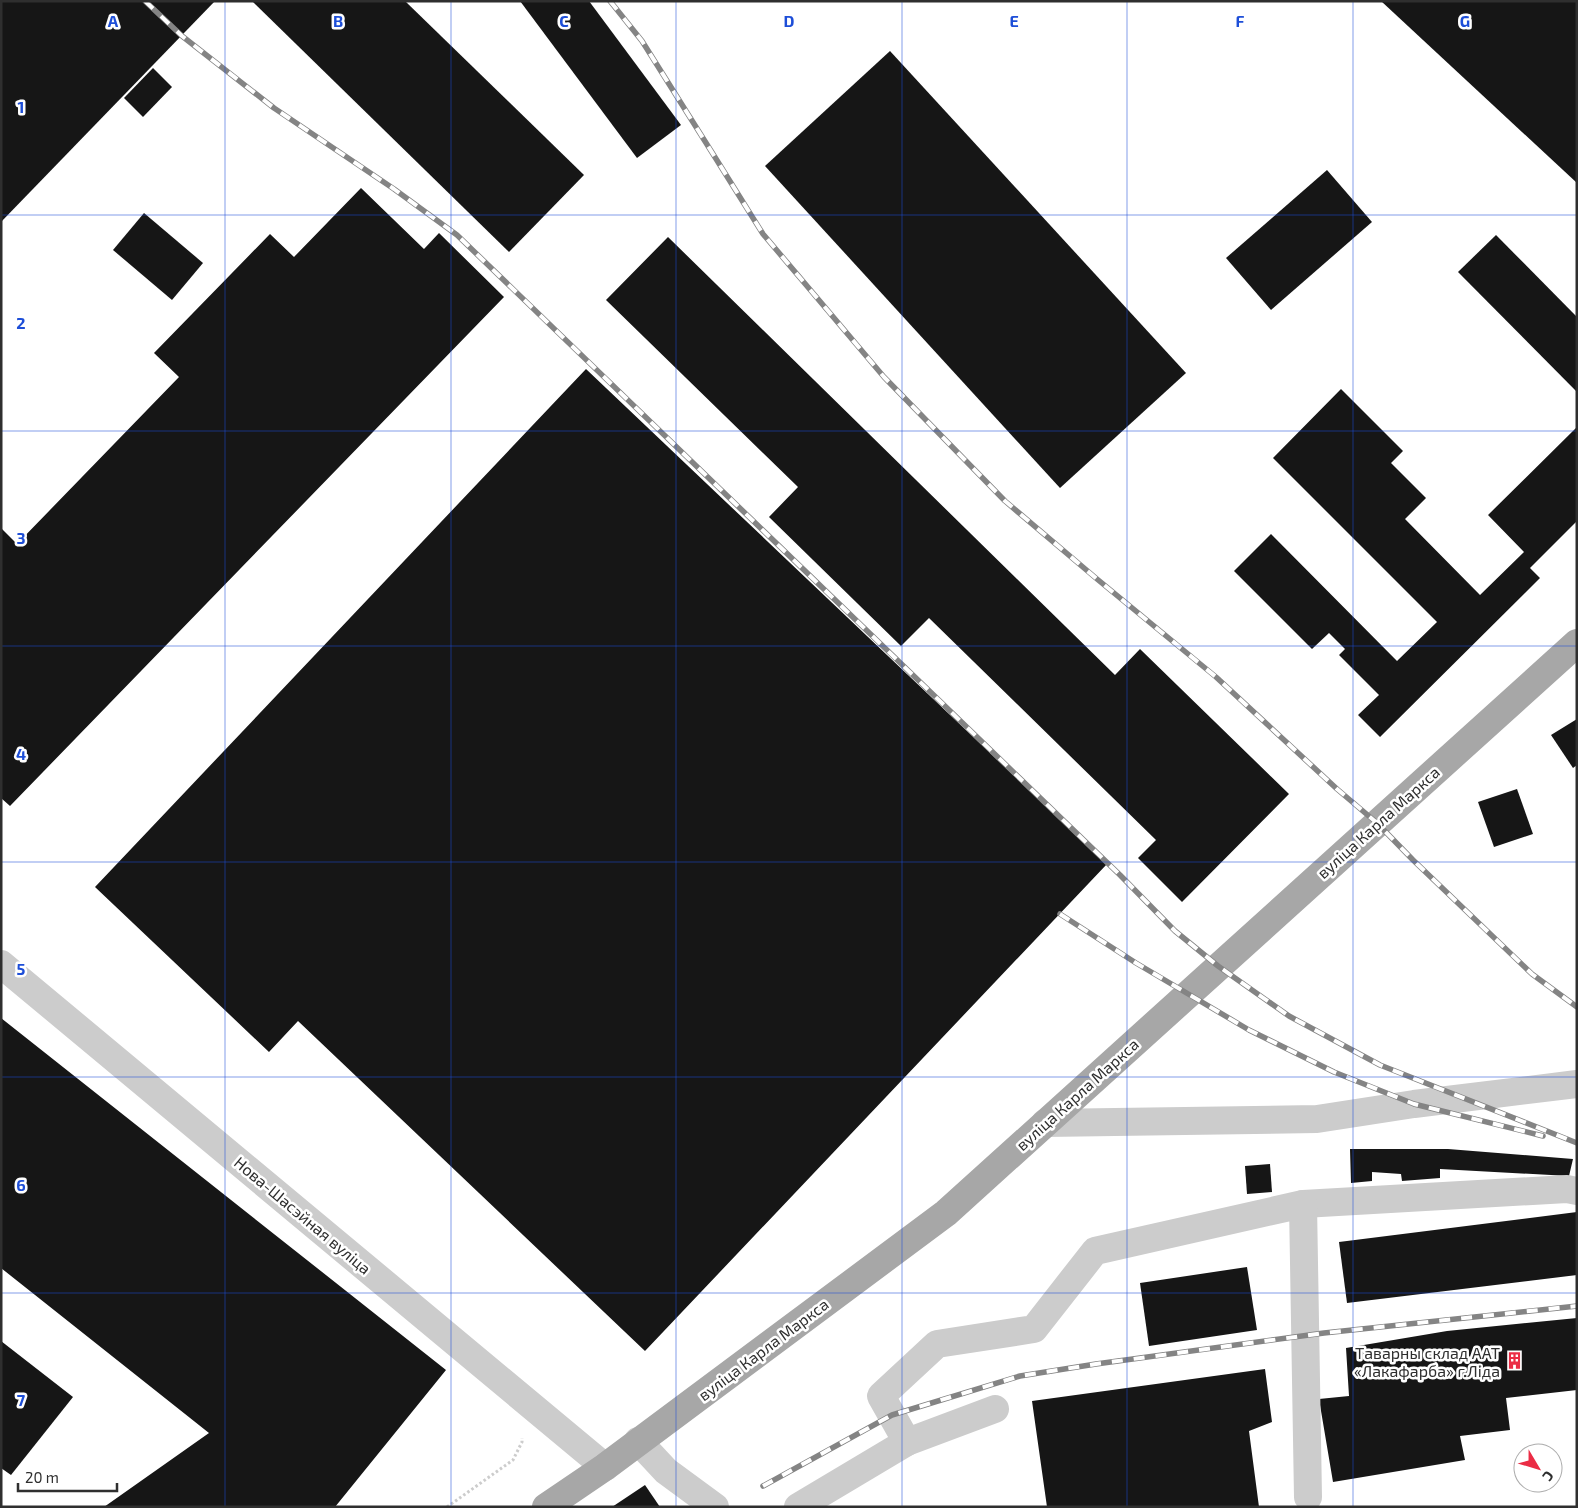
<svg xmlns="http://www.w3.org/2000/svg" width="1578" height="1508" font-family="'Exo 2',sans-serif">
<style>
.building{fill:#161616}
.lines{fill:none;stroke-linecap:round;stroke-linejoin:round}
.path{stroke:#ccc;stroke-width:3;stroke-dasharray:2.5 2.5;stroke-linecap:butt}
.minor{stroke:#ccc;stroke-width:28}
.major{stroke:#a7a7a7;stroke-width:28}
.rail-casing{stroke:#848484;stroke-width:5.5}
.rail{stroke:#fff;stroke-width:4;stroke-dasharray:11;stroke-linecap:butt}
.grid{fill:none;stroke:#1d4ed8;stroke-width:1;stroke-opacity:0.55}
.labels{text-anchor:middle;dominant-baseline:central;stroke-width:5;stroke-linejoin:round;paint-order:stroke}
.street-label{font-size:16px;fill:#2f2f2f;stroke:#fff}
.poi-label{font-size:16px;fill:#2f2f2f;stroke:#fff;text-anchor:end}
.grid-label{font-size:16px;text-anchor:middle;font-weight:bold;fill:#1d4ed8;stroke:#fff;stroke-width:5;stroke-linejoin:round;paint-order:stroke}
</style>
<rect width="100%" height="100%" fill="#fff"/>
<g class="building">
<path d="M 1,1 L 215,1 L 1,222 Z"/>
<path d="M 252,1 L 405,1 L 584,175 L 509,252 Z"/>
<path d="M 520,1 L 589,1 L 681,125 L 637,158 Z"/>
<path d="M 1381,1 L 1577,1 L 1577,183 Z"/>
<path d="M 890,51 L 1186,373 L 1060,488 L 765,166 Z"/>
<path d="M 153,68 L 172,87 L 143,117 L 124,98 Z"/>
<path d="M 1327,170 L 1372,222 L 1271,310 L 1226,258 Z"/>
<path d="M 361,188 L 424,249 L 439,233 L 504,297 L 10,806 L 1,798 L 1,528 L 17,544 L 179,377 L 154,353 L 270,234 L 294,257 Z"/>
<path d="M 144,213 L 203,263 L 172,300 L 113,250 Z"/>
<path d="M 1496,235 L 1577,317 L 1577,392 L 1458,272 Z"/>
<path d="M 668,237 L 1115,675 L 1140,649 L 1289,794 L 1182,902 L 1138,858 L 1156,840 L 929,618 L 901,646 L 769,517 L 798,487 L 606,300 Z"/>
<path d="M 586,369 L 1107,864 L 645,1351 L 298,1021 L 269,1052 L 95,887 Z"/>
<path d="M 1341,389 L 1403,451 L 1391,463 L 1426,498 L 1405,519 L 1480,595 L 1524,552 L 1488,515 L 1577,427 L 1577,521 L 1530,568 L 1540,578 L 1380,737 L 1358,715 L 1379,695 L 1339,655 L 1345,649 L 1329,633 L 1312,649 L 1234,571 L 1271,534 L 1397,661 L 1437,622 L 1273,458 Z"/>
<path d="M 1577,719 L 1577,765 L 1573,768 L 1551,735 Z"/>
<path d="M 1517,789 L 1533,834 L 1494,847 L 1478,802 Z"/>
<path d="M 1,1018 L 446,1370 L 335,1507 L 104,1507 L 209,1433 L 1,1268 Z"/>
<path d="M 1350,1149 L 1448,1149 L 1573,1159 L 1569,1176 L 1440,1169 L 1440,1178 L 1402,1181 L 1401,1174 L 1372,1172 L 1372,1181 L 1351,1183 Z"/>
<path d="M 1270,1164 L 1272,1192 L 1247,1194 L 1245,1166 Z"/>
<path d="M 1577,1212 L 1577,1275 L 1347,1303 L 1339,1242 Z"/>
<path d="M 1247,1267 L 1257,1330 L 1149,1346 L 1140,1283 Z"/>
<path d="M 1577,1318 L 1577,1390 L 1506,1398 L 1510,1430 L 1460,1436 L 1465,1460 L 1333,1482 L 1319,1399 L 1349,1396 L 1346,1348 L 1447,1331 Z"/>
<path d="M 1,1341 L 73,1397 L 11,1475 L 1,1468 Z"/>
<path d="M 1265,1369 L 1272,1422 L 1249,1431 L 1259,1507 L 1047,1507 L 1032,1401 Z"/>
<path d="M 645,1485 L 660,1507 L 612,1507 Z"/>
</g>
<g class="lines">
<path class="path" d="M 447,1507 L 513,1460 L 522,1442 L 522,1438"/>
<g class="minor">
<path d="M 1,964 L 605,1467"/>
<path d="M 1045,1123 L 1317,1119 L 1414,1104 L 1577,1084"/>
<path d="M 1303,1204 L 1567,1189 L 1577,1191"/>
<path d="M 638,1441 L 666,1471 L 715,1507"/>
<path d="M 907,1442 L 881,1396 L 937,1344 L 1034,1329 L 1095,1251 L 1303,1204 L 1308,1497"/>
<path d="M 798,1507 L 907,1442 L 995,1409"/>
</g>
<path class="major" d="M 546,1507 L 605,1467 L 946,1213 L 1577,643"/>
<defs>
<g id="rail">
<path d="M 145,1 L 182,36 L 274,108 L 394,189 L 457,235 L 1120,875 L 1175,931 L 1218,966 L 1289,1016 L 1380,1065 L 1577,1143"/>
<path d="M 610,1 L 642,41 L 713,154 L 763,234 L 884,377 L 1005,501 L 1097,579 L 1216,677 L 1337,789 L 1377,823 L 1413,860 L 1532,974 L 1577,1007"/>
<path d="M 1060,914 L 1136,963 L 1249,1030 L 1334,1072 L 1414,1104 L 1543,1136"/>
<path d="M 763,1486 L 892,1415 L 1020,1376 L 1096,1364 L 1324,1333 L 1577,1306"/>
</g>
</defs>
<use href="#rail" class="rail-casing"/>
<use href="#rail" class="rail"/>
</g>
<path class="grid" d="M 225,1 L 225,1507M 451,1 L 451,1507M 676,1 L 676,1507M 902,1 L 902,1507M 1127,1 L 1127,1507M 1353,1 L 1353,1507M 1,215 L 1577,215M 1,431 L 1577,431M 1,646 L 1577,646M 1,862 L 1577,862M 1,1077 L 1577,1077M 1,1293 L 1577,1293"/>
<defs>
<symbol id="building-bare" viewBox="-9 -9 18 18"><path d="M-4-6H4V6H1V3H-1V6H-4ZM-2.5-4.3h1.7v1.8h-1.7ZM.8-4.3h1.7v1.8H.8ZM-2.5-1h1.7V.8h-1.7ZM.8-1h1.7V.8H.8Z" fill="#eb2c45" stroke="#fff" stroke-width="2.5" paint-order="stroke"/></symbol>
</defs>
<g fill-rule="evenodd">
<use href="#building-bare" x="1502" y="1348" width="25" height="25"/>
</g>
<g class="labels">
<g class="street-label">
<text transform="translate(1378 822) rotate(-42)">вуліца Карла Маркса</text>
<text transform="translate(1077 1094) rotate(-42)">вуліца Карла Маркса</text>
<text transform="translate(303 1215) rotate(40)">Нова-Шасэйная вуліца</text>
<text transform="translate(763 1349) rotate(-37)">вуліца Карла Маркса</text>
</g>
<g class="poi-label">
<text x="1500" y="1352">Таварны склад ААТ<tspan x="1500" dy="18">«Лакафарба» г.Ліда</tspan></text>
</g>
</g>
<g class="grid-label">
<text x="113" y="27">A</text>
<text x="338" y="27">B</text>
<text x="564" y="27">C</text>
<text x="789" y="27">D</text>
<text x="1014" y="27">E</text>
<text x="1240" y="27">F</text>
<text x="1465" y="27">G</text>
<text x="21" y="113">1</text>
<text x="21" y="329">2</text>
<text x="21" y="544">3</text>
<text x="21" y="760">4</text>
<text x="21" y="975">5</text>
<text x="21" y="1191">6</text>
<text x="21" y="1406">7</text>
</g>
<rect width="1578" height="1508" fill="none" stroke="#2f2f2f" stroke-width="5"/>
<g transform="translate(1538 1468) rotate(128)"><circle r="24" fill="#ffffff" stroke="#acacac"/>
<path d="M0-4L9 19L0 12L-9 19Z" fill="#eb2c45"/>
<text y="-8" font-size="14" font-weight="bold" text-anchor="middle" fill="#2f2f2f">С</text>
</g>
<path d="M18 1483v8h99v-8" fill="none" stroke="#2f2f2f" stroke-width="2.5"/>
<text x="25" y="1483" font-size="15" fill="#2f2f2f" stroke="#ffffff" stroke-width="4" paint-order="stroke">20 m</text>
</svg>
